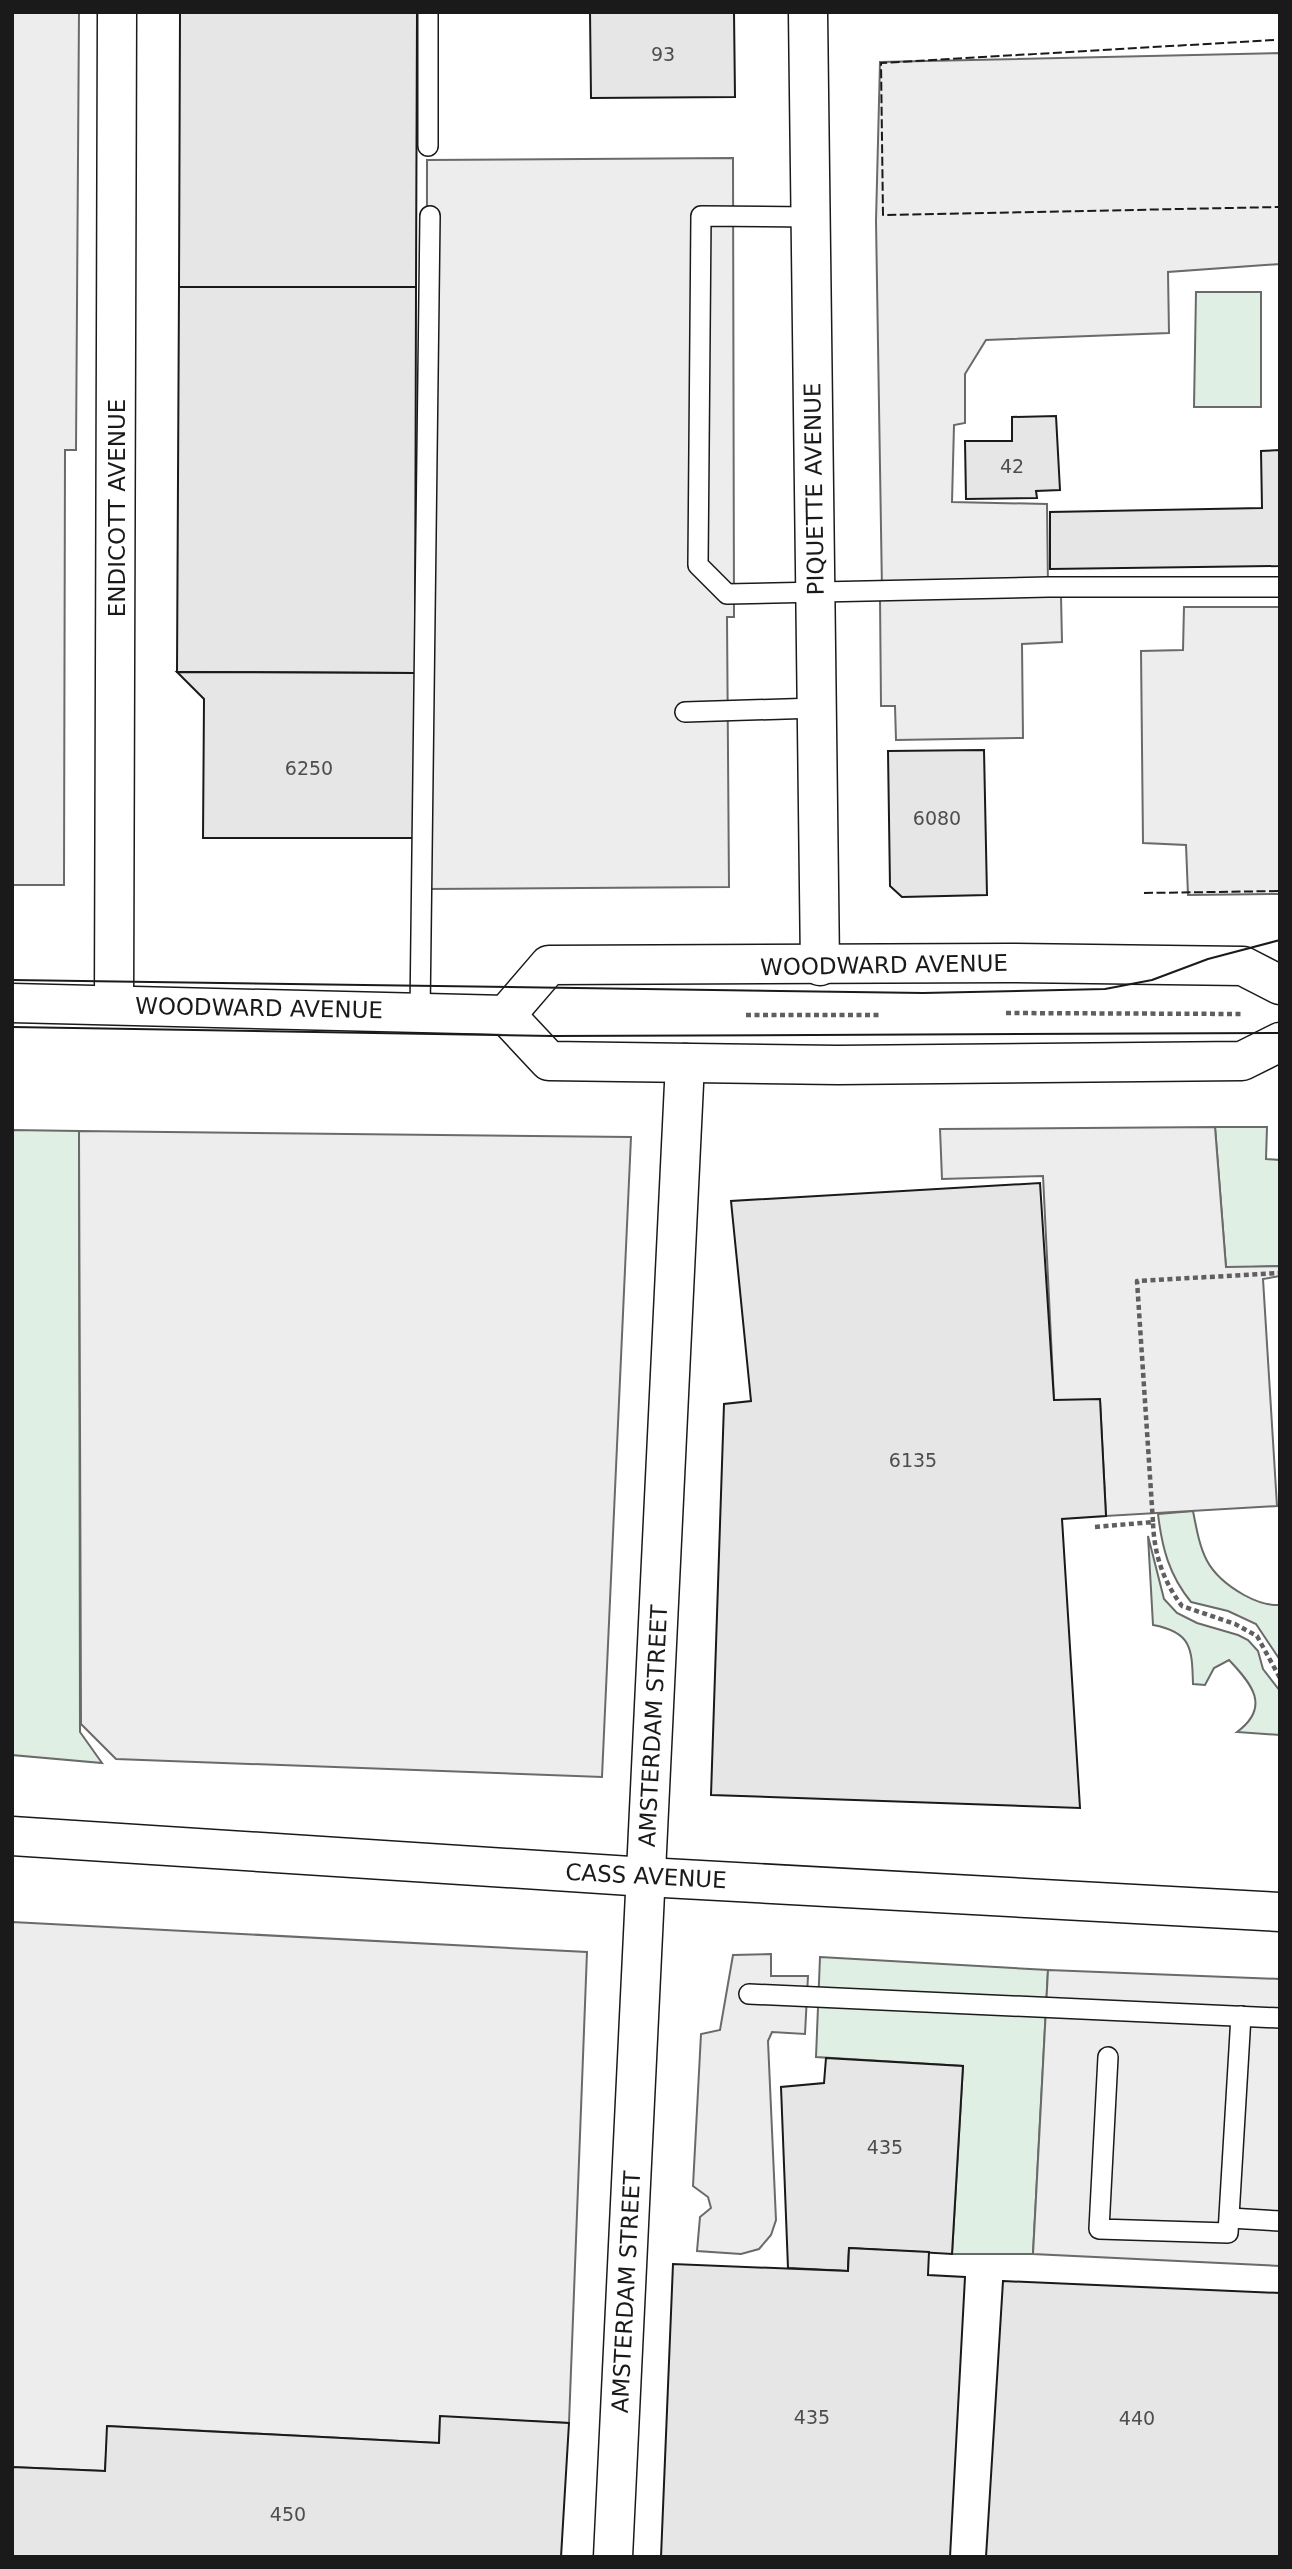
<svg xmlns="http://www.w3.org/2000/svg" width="1292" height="2569" font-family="'DejaVu Sans',sans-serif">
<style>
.green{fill:#e0efe3;stroke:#6a6a6a;stroke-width:2}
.parking{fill:#ededed;stroke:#6a6a6a;stroke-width:2}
.building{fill:#e6e6e6;stroke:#1a1a1a;stroke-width:2}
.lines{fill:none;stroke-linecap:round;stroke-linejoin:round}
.lane-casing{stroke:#1a1a1a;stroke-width:22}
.street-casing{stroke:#1a1a1a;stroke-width:41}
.secondary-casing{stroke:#1a1a1a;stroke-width:41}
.primary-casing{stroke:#1a1a1a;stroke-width:41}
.path{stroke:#5f5f5f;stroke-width:4.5;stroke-dasharray:5 3.5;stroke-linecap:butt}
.lane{stroke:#fff;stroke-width:19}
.street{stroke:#fff;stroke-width:38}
.secondary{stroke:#fff;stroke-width:38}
.primary{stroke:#fff;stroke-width:38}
.tram{stroke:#1a1a1a;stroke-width:2}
.fence{stroke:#1a1a1a;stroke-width:2;stroke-dasharray:9 3.5;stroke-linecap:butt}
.labels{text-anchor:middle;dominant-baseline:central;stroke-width:5;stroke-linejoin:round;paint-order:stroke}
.number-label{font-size:19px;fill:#4d4d4d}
.street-label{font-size:23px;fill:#1a1a1a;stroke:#fff}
</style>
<rect width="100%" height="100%" fill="#fff"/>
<g class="green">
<path d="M 1196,292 L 1261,292 L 1261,407 L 1194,407 Z"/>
<path d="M 1215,1127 L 1267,1127 L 1266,1159 L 1280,1160 L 1280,1266 L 1226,1268 Z"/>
<path d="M 12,1130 L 79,1131 L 80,1732 L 102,1763 L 12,1755 Z"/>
<path d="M 1193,1511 C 1201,1553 1205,1573 1244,1595 C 1255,1601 1267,1606 1280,1605 L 1280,1660 L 1256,1624 L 1228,1611 L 1191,1602 C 1169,1575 1162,1548 1158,1514 Z"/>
<path d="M 1148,1536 L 1164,1599 L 1177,1613 L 1197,1623 L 1238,1635 L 1248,1640 L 1258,1651 L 1263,1669 L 1280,1691 L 1280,1735 L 1237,1732 C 1271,1707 1252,1684 1229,1660 L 1214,1668 L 1205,1685 L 1193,1684 C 1192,1649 1192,1632 1153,1625 Z"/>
<path d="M 820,1957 L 1048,1970 L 1033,2254 L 952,2254 L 963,2066 L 816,2057 Z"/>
</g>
<g class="parking">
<path d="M 12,12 L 79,12 L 76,450 L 65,450 L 64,885 L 12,885 Z"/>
<path d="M 1280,53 L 1280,264 L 1168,272 L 1169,333 L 986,340 L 965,374 L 965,423 L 954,425 L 952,502 L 1047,504 L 1048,587 L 882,590 L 876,221 L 880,62 Z"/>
<path d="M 733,158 L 734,617 L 727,617 L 729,887 L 426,889 L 427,160 Z"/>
<path d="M 1061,596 L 1062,642 L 1022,644 L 1023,738 L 896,740 L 895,706 L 881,706 L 880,598 Z"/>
<path d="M 1184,607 L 1280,607 L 1280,894 L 1188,895 L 1186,845 L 1143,843 L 1141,651 L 1183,650 Z"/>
<path d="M 1215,1127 L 1226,1267 L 1280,1266 L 1280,1276 L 1263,1279 L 1277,1506 L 1106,1516 L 1100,1400 L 1054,1400 L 1043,1176 L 942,1179 L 940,1129 Z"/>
<path d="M 79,1131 L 631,1137 L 602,1777 L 116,1759 L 81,1724 Z"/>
<path d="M 12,1922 L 587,1952 L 569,2423 L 440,2417 L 439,2443 L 108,2426 L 105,2471 L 12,2467 Z"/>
<path d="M 771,1954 L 771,1976 L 808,1976 L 805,2034 L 772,2032 L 768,2041 L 776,2220 L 771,2235 L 759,2249 L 741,2254 L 697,2251 L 700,2217 L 711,2208 L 708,2197 L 693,2186 L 701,2034 L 720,2030 L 733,1955 Z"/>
<path d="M 1048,1970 L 1280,1979 L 1280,2266 L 1033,2254 Z"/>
</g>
<g class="building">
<path d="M 180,12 L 417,12 L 416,287 L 179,287 Z"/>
<path d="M 590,12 L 734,12 L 735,97 L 591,98 Z"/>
<path d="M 179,287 L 416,287 L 415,673 L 177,672 Z"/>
<path d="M 1056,416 L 1060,490 L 1036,491 L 1037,498 L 966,499 L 965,441 L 1012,441 L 1012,417 Z"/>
<path d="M 1280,450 L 1280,566 L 1050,569 L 1050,512 L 1262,508 L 1261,451 Z"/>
<path d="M 177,672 L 415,673 L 414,838 L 203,838 L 204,699 Z"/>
<path d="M 984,750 L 987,895 L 902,897 L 890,886 L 888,751 Z"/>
<path d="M 1040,1183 L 1054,1400 L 1100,1399 L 1106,1516 L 1062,1519 L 1080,1808 L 711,1795 L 724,1404 L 751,1401 L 731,1201 Z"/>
<path d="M 826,2058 L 963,2066 L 952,2254 L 849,2248 L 848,2271 L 788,2268 L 781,2087 L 824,2083 Z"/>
<path d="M 849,2248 L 929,2252 L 928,2275 L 965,2277 L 950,2557 L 661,2557 L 673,2264 L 848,2271 Z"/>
<path d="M 1003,2281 L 1280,2293 L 1279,2557 L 986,2557 Z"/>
<path d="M 440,2416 L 569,2423 L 561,2557 L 12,2557 L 12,2467 L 105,2471 L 107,2426 L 439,2443 Z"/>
</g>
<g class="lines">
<defs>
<g id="lane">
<path d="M 428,12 L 428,146"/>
<path d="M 811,217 L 701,216 L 698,565 L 727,594 L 1048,587 L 1280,587"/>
<path d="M 685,712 L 816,708"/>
<path d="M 420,1013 L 430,216"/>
<path d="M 749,1994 L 1280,2018"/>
<path d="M 1108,2057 L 1099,2229 L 1228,2233 L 1241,2016"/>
<path d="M 1230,2218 L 1280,2221"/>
</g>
<g id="street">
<path d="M 808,12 L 820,966"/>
<path d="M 114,1005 L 117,12"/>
<path d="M 613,2557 L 685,1063"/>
</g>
<path id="secondary" d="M 12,1836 L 646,1877 L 1280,1912"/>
<g id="primary">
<path d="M 12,1003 L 506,1015 L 549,1061 L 838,1065 L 1242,1061 L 1280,1042"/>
<path d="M 506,1015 L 549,965 L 1010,963 L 1243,966 L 1280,985"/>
</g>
</defs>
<use href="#lane" class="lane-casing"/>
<use href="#street" class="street-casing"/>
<use href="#secondary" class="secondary-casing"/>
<use href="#primary" class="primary-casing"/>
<g class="path">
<path d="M 1006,1013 L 1242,1014"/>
<path d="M 746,1015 L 879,1015"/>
<path d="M 1153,1522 L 1137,1281 L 1280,1273"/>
<path d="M 1095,1527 L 1153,1522 C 1154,1554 1163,1581 1182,1606 L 1235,1624 L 1257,1636 L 1280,1678"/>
</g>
<use href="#lane" class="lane"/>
<use href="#street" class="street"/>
<use href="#secondary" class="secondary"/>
<use href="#primary" class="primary"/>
<g class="tram">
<path d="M 12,980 L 923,993 L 1105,989 L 1152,980 L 1208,959 L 1280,940"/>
<path d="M 12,1027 L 552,1036 L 1280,1033"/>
</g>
<g class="fence">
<path d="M 1274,40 L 881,63 L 883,215 L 1280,207"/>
<path d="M 1144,893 L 1280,891"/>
</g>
</g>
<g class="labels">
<g class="number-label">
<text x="663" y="54">93</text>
<text x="1012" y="466">42</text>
<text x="309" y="768">6250</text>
<text x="937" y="818">6080</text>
<text x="913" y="1460">6135</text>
<text x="885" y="2147">435</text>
<text x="812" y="2417">435</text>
<text x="1137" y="2418">440</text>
<text x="288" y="2514">450</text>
</g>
<g class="street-label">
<text transform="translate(814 489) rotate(-91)">PIQUETTE AVENUE</text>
<text transform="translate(117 508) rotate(-90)">ENDICOTT AVENUE</text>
<text transform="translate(884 965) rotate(-1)">WOODWARD AVENUE</text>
<text transform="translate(259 1008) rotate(1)">WOODWARD AVENUE</text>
<text transform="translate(653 1726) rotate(-87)">AMSTERDAM STREET</text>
<text transform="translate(646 1876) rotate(3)">CASS AVENUE</text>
<text transform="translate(626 2292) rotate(-87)">AMSTERDAM STREET</text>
</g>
</g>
<rect width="1292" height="2569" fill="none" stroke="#1a1a1a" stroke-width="28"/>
</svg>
